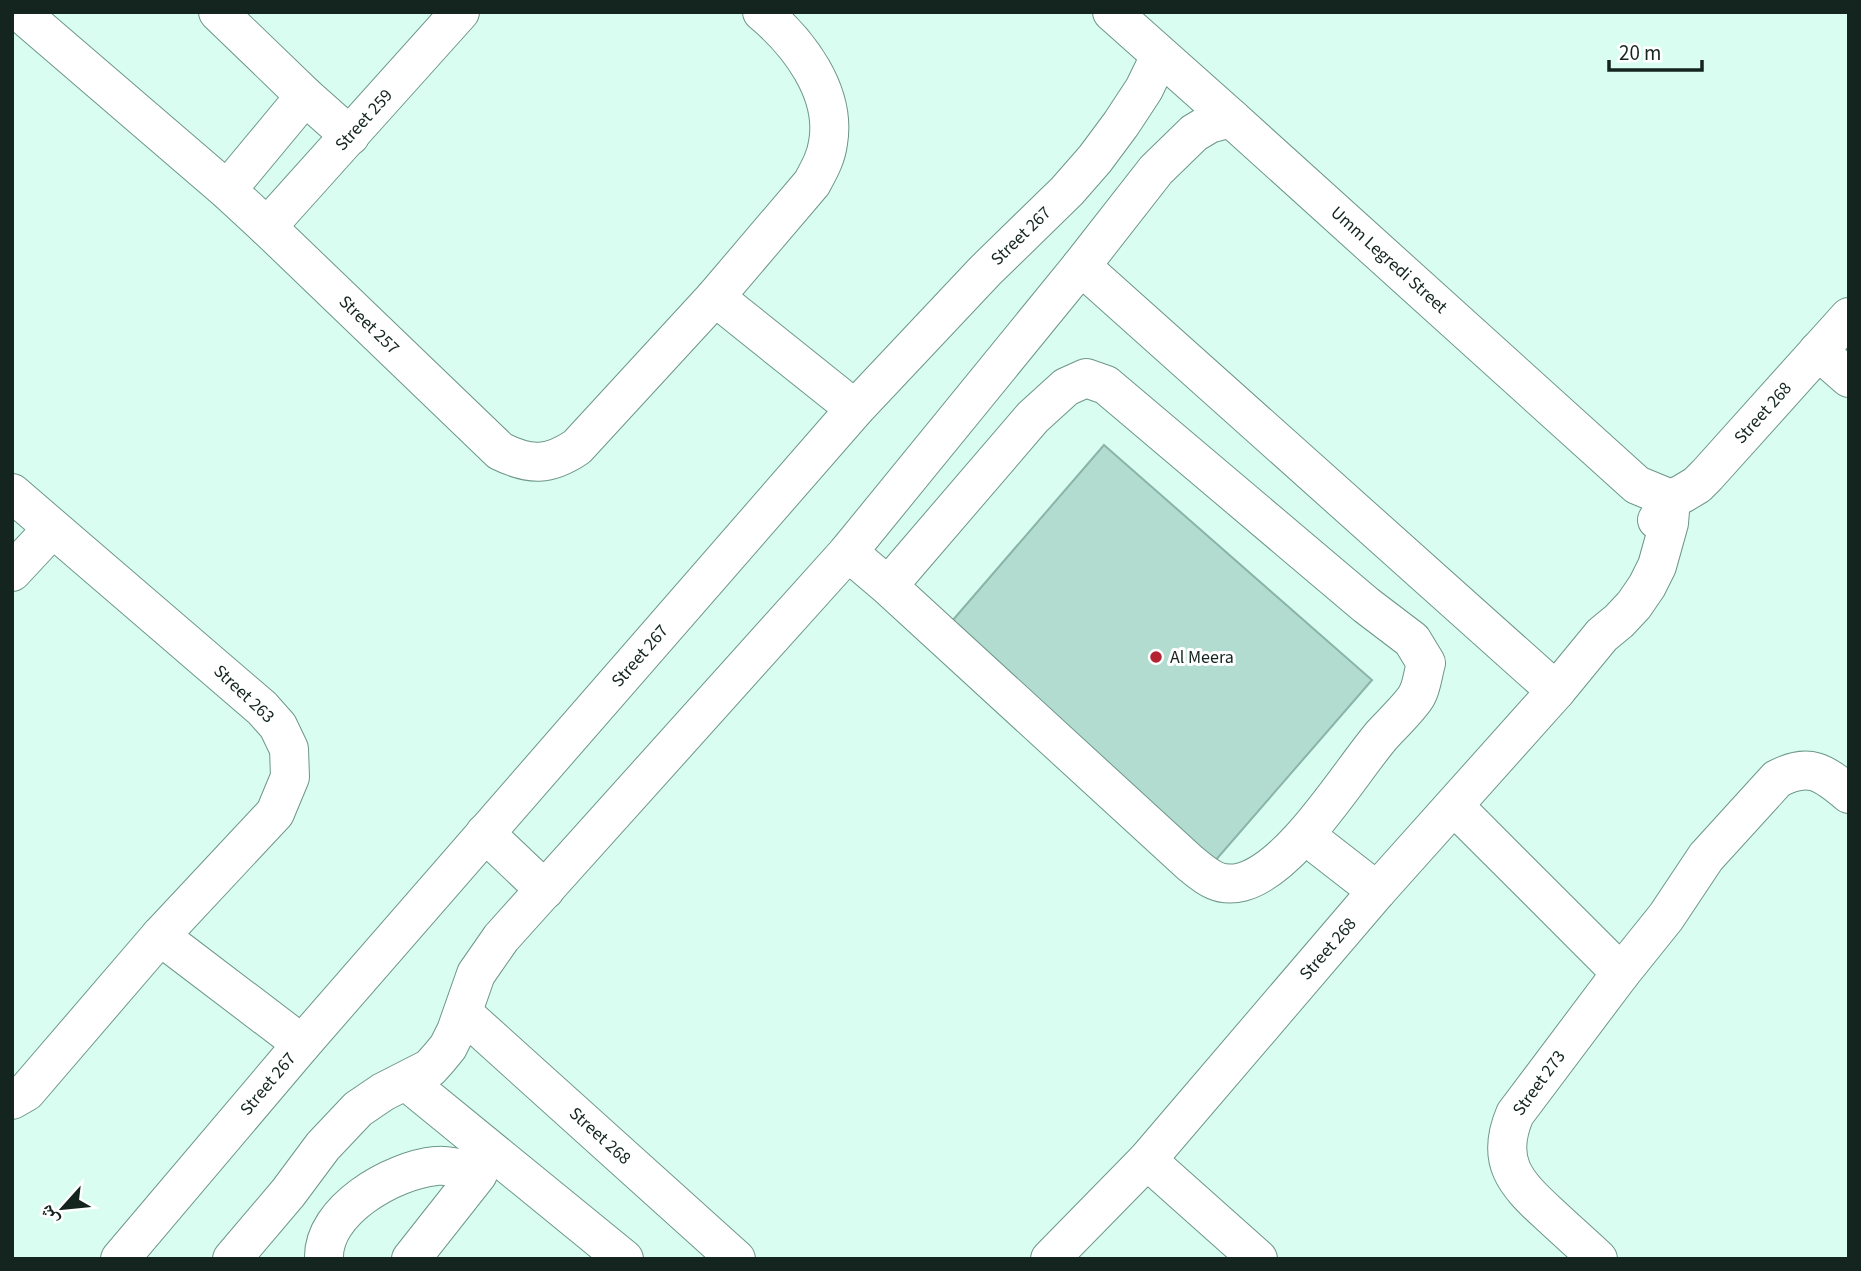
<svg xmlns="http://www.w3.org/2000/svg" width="1861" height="1271" font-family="'Source Sans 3','Noto Naskh Arabic',sans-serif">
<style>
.building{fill:#b1dccf;stroke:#8ab4a8;stroke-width:2}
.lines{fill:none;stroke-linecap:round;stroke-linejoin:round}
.minor-casing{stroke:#6d968a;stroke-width:40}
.minor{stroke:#fff;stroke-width:38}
.poi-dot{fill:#b42332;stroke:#fff;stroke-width:2.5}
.labels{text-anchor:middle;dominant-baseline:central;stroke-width:6;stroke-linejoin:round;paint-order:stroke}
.street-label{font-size:18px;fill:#142520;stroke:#fff}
.poi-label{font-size:18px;fill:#142520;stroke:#fff;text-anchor:start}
</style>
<rect width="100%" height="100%" fill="#dafdf2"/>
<path class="building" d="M 1104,445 L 1372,680 L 1208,869 L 940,635 Z"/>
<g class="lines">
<defs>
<g id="minor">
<path d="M 20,12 L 227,190 L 267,227 L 500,451 C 530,466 549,466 577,447 L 715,297 L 812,183 C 819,170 826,158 828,143 C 837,92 798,42 762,12"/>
<path d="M 218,12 L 305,96 L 350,136"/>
<path d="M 1112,12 L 1231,118 L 1637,485 L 1671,499"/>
<path d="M 227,190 L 305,96"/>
<path d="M 267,227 L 460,12"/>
<path d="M 1081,266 L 1556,691"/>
<path d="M 715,297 L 855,409"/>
<path d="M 1818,351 L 1849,378"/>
<path d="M 12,493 L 262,708 L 278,726 L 289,749 L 290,777 L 275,813 L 160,936 L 26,1092 L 12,1100"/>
<path d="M 1657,520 L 1671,499 L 1682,494 L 1697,485 L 1707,475 L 1849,317"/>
<path d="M 848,552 L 888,586 L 1033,417 L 1066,387 L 1086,378 L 1106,385 L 1366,605 L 1412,640 L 1426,663 C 1423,673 1422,686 1417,695 C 1412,705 1391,725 1382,735 C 1348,775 1293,868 1242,882 C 1219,888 1207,877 1190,863 L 888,586"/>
<path d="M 12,572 L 52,529"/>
<path d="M 1454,806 L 1621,973"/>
<path d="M 485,833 L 545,890"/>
<path d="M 1305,835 L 1377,891"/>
<path d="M 160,936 L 302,1044"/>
<path d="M 463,1013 L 736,1259"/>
<path d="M 406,1081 L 624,1259"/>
<path d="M 1147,1160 L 1258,1259"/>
<path d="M 120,1259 L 302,1044 L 855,409 L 985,271 L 1067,191 L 1095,159 L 1121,124 L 1144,89 L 1160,56"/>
<path d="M 232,1259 L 288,1193 L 323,1146 L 358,1109 L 383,1092 L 430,1068 L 439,1058 L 448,1047 L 456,1031 L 476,974 L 501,938 L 848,552 L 1081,266 L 1156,170 L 1194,133 L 1209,124 L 1231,118"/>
<path d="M 324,1259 C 322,1210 393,1170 436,1166 C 449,1164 466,1171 478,1174 L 411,1259"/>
<path d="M 1050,1259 L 1147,1160 L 1377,891 L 1556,691 L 1602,635 L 1619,621 L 1634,605 L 1647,586 L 1657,566 L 1669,523 L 1671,499"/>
<path d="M 1598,1259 C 1582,1244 1565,1229 1549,1214 C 1515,1183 1495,1161 1515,1114 L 1621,973 L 1666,917 L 1706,857 L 1777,779 C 1809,762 1823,772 1849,794"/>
</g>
</defs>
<use href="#minor" class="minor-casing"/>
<use href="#minor" class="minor"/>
</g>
<circle class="poi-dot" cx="1156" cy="657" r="7"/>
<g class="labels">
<g class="street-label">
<text transform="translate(364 120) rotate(-48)">Street 259</text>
<text transform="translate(1021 236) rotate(-44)">Street 267</text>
<text transform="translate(1389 260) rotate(42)">Umm Legredi Street</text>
<text transform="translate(369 325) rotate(44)">Street 257</text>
<text transform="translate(1763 413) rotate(-48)">Street 268</text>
<text transform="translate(640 656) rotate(-49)">Street 267</text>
<text transform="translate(244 694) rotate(43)">Street 263</text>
<text transform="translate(1328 949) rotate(-49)">Street 268</text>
<text transform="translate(1539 1083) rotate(-54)">Street 273</text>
<text transform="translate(268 1084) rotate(-50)">Street 267</text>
<text transform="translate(600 1136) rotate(42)">Street 268</text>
</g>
<g class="poi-label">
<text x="1170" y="657">Al Meera</text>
</g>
</g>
<rect width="1861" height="1271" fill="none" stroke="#142520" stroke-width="28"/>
<g transform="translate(63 1208) rotate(243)" stroke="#ffffff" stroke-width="5" paint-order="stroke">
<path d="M0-5L12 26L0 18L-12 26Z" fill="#142520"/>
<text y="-10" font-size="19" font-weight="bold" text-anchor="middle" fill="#142520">ش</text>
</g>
<path d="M1609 60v10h93v-10" fill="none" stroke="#142520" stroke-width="3.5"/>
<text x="1619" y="60" font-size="21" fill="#142520" stroke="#ffffff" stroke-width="5" paint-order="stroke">20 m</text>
</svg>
